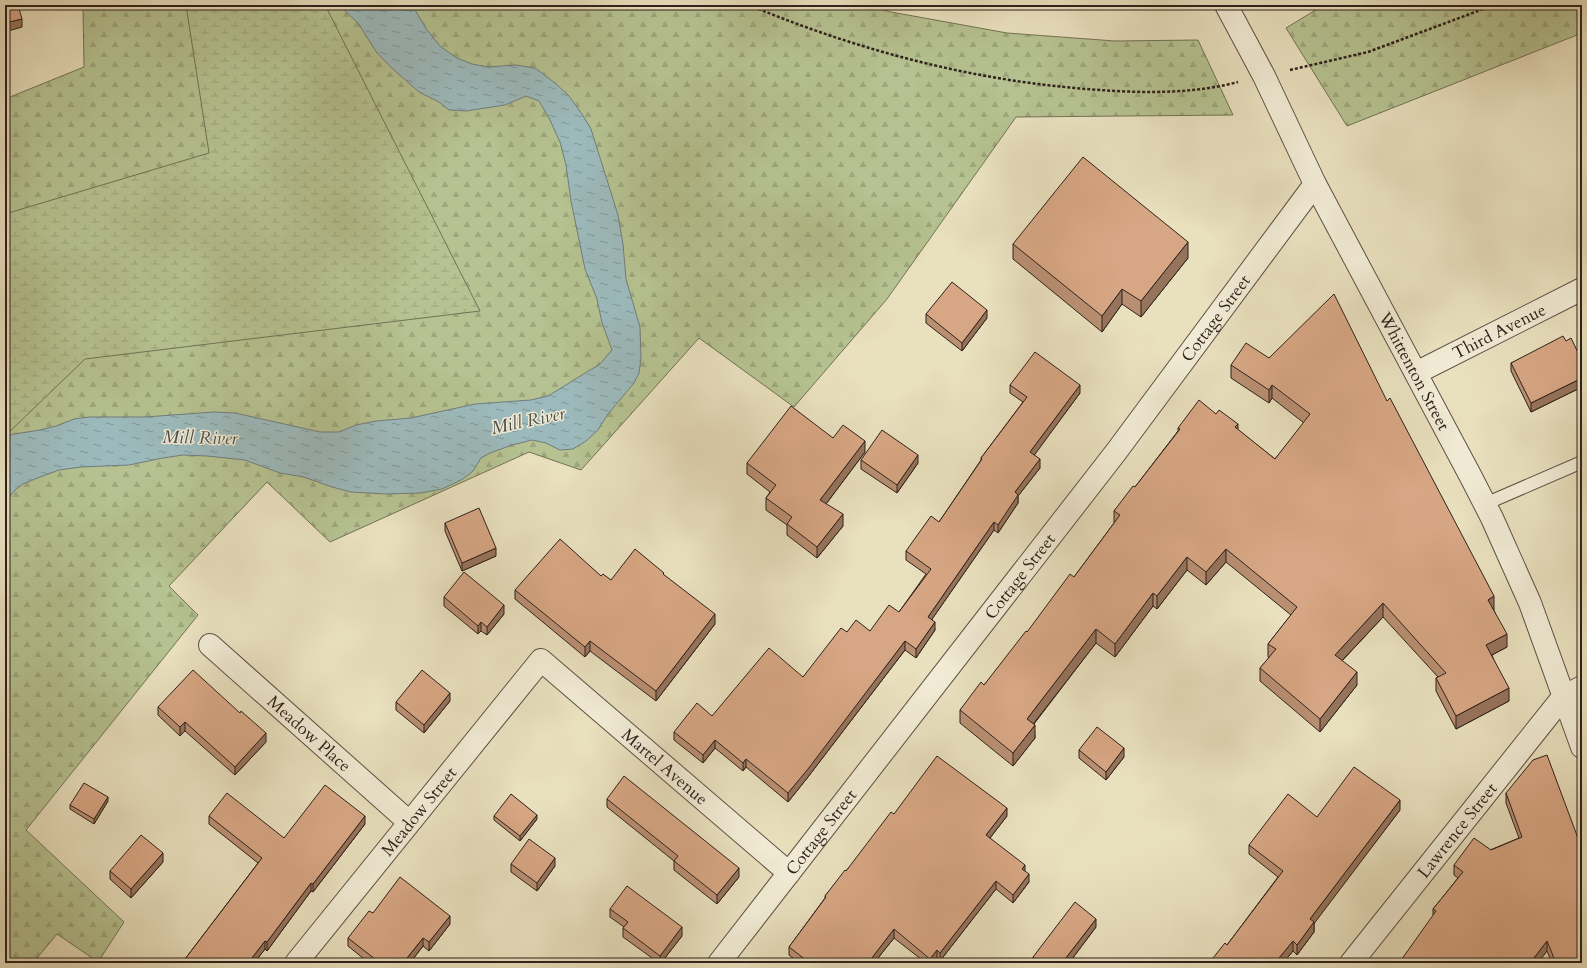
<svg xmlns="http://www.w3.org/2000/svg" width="1587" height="968" font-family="Cardo,serif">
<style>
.forest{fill:url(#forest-firs);stroke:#727256}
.wetland{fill:url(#wetland-marsh);stroke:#727256}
.water{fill:url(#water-ripples);stroke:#707d7c}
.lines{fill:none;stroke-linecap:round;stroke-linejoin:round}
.service-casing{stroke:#5d5144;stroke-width:14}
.minor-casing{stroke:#5d5144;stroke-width:24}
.path{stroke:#2e211b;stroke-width:2.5;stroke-dasharray:3 2;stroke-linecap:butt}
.service{stroke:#f1ebd5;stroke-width:12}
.minor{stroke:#f1ebd5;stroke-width:22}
.wall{fill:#b98f72;stroke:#2e211b}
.shaded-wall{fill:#96745c;stroke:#2e211b}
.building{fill:#d7a684;stroke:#2e211b}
.labels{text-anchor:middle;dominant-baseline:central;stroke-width:3;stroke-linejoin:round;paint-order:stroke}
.street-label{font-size:17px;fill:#2e211b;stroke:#f1ebd5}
.water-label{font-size:18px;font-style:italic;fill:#4f4f4b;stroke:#f1ebd5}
</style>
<defs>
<pattern id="forest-firs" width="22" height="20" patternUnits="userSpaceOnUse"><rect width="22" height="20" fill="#b6c291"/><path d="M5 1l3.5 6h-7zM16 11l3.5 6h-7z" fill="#9da67c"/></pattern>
<pattern id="wetland-marsh" width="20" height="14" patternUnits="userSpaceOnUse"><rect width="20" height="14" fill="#b6c291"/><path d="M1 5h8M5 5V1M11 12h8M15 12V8" fill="none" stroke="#9da67c"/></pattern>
<pattern id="water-ripples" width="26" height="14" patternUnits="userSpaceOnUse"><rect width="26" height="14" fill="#9cbabc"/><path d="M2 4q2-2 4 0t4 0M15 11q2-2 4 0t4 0" fill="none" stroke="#809798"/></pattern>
</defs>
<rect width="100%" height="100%" fill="#e9e0be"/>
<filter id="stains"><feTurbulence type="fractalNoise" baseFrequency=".005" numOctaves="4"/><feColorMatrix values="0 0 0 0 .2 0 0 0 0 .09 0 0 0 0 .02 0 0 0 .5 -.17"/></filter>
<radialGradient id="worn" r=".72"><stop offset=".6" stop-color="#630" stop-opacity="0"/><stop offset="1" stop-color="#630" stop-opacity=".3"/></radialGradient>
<g class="forest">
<path d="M 83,5 L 864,5 L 891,12 L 1007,33 L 1115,41 L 1198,40 L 1233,115 L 1016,117 L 887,299 L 794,407 L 699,338 L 581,470 L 529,452 L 330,542 L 267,482 L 169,586 L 198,615 L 26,830 L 124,922 L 98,962 L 57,934 L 33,963 L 5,963 L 5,99 L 84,67 Z"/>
<path d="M 1324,5 L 1582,5 L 1582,33 L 1347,126 L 1286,28 Z"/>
</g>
<path class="wetland" d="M 186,5 L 325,5 L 480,311 L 85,359 L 5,436 L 5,214 L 209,153 Z"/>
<path class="water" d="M 339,5 L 412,5 L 427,30 L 441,47 L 457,58 L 472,64 L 488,67 L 516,65 L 535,68 L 555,83 L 569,96 L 582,114 L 591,129 L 618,215 L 623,244 L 626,279 L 640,327 L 641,359 L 639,373 L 634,383 L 608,414 L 598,430 L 586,441 L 573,449 L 560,450 L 546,443 L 532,440 L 512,445 L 490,453 L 481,458 L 473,471 L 463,479 L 442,489 L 421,493 L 386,494 L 351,492 L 332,487 L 304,477 L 280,473 L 245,460 L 207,456 L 183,455 L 163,458 L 129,465 L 81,467 L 59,470 L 35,479 L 23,484 L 15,490 L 5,503 L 5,436 L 8,435 L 40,430 L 56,426 L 74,419 L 89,417 L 145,417 L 214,412 L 235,413 L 320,432 L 339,432 L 356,425 L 376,421 L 411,418 L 475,404 L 531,400 L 548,396 L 590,370 L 599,365 L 612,350 L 602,323 L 597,299 L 585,269 L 571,201 L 566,165 L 560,142 L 549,118 L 539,101 L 526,96 L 505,105 L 466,111 L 449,110 L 439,102 L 419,92 L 393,69 L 377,53 L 358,23 Z"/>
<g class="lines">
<defs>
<path id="service" d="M 1485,504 L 1582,462"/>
<g id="minor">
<path id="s1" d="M 1226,5 L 1264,76 L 1315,184 L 1471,477 L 1492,518 L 1530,603 L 1582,747"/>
<path id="s2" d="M 1416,373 L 1582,289"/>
<path id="s3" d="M 210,645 L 409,822"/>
<path id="s4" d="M 296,963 L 541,660 L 789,873"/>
<path id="s5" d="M 719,963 L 1116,452 L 1315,184"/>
<path id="s6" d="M 1351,963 L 1563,697 L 1582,687"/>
</g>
</defs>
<use href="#service" class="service-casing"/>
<use href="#minor" class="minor-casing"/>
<g class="path">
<path d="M 749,5 C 862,52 978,82 1100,90 C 1145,93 1193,94 1238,82"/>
<path d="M 1290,70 L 1368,52 L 1494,5"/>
</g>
<use href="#service" class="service"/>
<use href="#minor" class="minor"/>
</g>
<g class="wall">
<path d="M 1013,244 L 1188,258 L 1141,317 L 1122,304 L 1102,332 L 1013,259 Z"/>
<path d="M 926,314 L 987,318 L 962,351 L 926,323 Z"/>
<path d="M 1566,341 L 1582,361 L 1582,387 L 1531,412 L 1511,371 L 1511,363 Z"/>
<path d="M 1269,358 L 1387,401 L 1494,609 L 1494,610 L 1507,647 L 1492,655 L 1509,701 L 1456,729 L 1436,691 L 1436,678 L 1438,677 L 1383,617 L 1342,661 L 1357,685 L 1320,732 L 1260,681 L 1260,668 L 1269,658 L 1268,657 L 1268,644 L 1291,615 L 1226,562 L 1206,585 L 1187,570 L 1157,609 L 1153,606 L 1115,657 L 1096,643 L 1034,724 L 1035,738 L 1013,766 L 960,723 L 960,710 L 984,685 L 1074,577 L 1114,523 L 1114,511 L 1135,487 L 1178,431 L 1178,428 L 1238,430 L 1275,459 L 1304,423 L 1272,398 L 1269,403 L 1231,378 L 1231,365 Z"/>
<path d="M 1010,385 L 1080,393 L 1034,455 L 1040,468 L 1018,496 L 1018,503 L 998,533 L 994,530 L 932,619 L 935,630 L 916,658 L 905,650 L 808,777 L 788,802 L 746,767 L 743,771 L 715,748 L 703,763 L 674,740 L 674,732 L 803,677 L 847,632 L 870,631 L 899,612 L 926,574 L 906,560 L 906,551 L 939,522 L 981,460 L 981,458 L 1023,402 L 1010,393 Z"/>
<path d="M 833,438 L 865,452 L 826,504 L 843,526 L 817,558 L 787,535 L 787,525 L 766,510 L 766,498 L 770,492 L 747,474 L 747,463 Z"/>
<path d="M 861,460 L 918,463 L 897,493 L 861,469 Z"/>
<path d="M 445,523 L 496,556 L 462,571 L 445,531 Z"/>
<path d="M 664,575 L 715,624 L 656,701 L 590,651 L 585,657 L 515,599 L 515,590 L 601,576 L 611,580 Z"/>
<path d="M 444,597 L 504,614 L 487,635 L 481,631 L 478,634 L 444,606 Z"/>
<path d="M 450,701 L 424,733 L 396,710 L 396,702 Z"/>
<path d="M 158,707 L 266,742 L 235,775 L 185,731 L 180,736 L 158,715 Z"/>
<path d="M 1079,750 L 1124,757 L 1106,780 L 1079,758 Z"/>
<path d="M 1506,793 L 1582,963 L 1552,963 L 1547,951 L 1433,915 L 1433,909 L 1458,878 L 1454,875 L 1454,865 L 1519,838 L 1506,803 Z"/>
<path d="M 607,799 L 739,877 L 717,904 L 674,870 L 674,861 L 607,807 Z"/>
<path d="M 108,801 L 94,824 L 70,809 L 70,805 Z"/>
<path d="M 1400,810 L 1314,922 L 1314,932 L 1297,955 L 1293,951 L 1283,963 L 1209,963 L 1227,945 L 1278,877 L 1249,854 L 1249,845 L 1317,817 Z"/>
<path d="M 894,814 L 1007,816 L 990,838 L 1025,871 L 1029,882 L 1013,903 L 996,889 L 940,961 L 937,959 L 933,963 L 926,963 L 894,938 L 874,963 L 799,963 L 789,955 L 789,947 L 825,898 L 825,896 Z"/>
<path d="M 209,816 L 284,838 L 365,824 L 313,892 L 311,891 L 267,951 L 265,949 L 254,963 L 182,963 L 258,863 L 209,824 Z"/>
<path d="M 494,816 L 537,819 L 520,841 L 494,820 Z"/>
<path d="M 163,862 L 131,898 L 110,879 L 110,871 Z"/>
<path d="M 511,864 L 555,866 L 537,891 L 511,872 Z"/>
<path d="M 610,909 L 682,936 L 661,963 L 659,963 L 623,937 L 623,928 L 624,927 L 610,917 Z"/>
<path d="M 373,913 L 450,924 L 429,951 L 423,946 L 410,963 L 369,963 L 348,946 L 348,938 Z"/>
<path d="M 1096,927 L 1069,963 L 1033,963 L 1033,957 Z"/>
</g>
<g class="shaded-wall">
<path d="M 22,19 L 22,27 L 5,32 L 5,23 Z"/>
<path d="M 1188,242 L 1188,258 L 1141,317 L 1141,301 Z"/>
<path d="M 1122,289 L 1122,304 L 1102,332 L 1102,316 Z"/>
<path d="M 987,310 L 987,318 L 962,351 L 962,343 Z"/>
<path d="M 1582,378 L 1582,387 L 1531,412 L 1531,403 Z"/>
<path d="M 1080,385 L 1080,393 L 1030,461 L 1030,452 Z"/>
<path d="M 1272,385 L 1272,398 L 1269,403 L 1269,390 Z"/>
<path d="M 1238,424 L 1238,437 L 1235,427 Z"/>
<path d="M 865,441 L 865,452 L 820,512 L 820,500 Z"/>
<path d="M 918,455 L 918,463 L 897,493 L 897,485 Z"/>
<path d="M 1040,459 L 1040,468 L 1018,496 L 1018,503 L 998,533 L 998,525 L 1015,492 Z"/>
<path d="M 843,514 L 843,526 L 817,558 L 817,547 Z"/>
<path d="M 994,522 L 994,530 L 928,625 L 928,617 Z"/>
<path d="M 496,548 L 496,556 L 462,571 L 462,563 Z"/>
<path d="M 1226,549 L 1226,562 L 1206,585 L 1206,572 Z"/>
<path d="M 1187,557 L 1187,570 L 1157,609 L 1157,596 Z"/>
<path d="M 1153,593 L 1153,606 L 1115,657 L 1115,644 Z"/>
<path d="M 1494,596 L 1494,609 L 1488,613 L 1488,600 Z"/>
<path d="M 1383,603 L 1383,617 L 1335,668 L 1335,655 Z"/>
<path d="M 504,605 L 504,614 L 487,635 L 487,627 Z"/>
<path d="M 715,614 L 715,624 L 656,701 L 656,691 Z"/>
<path d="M 481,622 L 481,631 L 478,634 L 478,626 Z"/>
<path d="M 935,622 L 935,630 L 916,658 L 916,649 Z"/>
<path d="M 1096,629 L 1096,643 L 1027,732 L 1027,719 Z"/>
<path d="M 1507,634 L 1507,647 L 1486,658 L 1486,645 Z"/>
<path d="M 590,641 L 590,651 L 585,657 L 585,647 Z"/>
<path d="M 905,641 L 905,650 L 808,777 L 788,802 L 788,793 Z"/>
<path d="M 1357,672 L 1357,685 L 1320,732 L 1320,719 Z"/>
<path d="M 1509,688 L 1509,701 L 1456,729 L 1456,716 Z"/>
<path d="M 450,693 L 450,701 L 424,733 L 424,725 Z"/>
<path d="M 185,722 L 185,731 L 180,736 L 180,727 Z"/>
<path d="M 1035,725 L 1035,738 L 1013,766 L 1013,753 Z"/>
<path d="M 266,733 L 266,742 L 235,775 L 235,767 Z"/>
<path d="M 715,740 L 715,748 L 703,763 L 703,755 Z"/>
<path d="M 1124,748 L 1124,757 L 1106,780 L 1106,772 Z"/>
<path d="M 746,759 L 746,767 L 743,771 L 743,763 Z"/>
<path d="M 108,797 L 108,801 L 94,824 L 94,819 Z"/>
<path d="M 1400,800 L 1400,810 L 1310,929 L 1310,919 Z"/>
<path d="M 1007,808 L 1007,816 L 986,843 L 986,835 Z"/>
<path d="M 537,815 L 537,819 L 520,841 L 520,836 Z"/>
<path d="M 365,816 L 365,824 L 313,892 L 313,884 Z"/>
<path d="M 163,853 L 163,862 L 131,898 L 131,889 Z"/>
<path d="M 555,858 L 555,866 L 537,891 L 537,883 Z"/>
<path d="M 1025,865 L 1025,873 L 1022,869 Z"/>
<path d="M 739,868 L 739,877 L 717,904 L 717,895 Z"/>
<path d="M 1029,874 L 1029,882 L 1013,903 L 1013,895 Z"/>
<path d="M 996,881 L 996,889 L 940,961 L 940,953 Z"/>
<path d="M 311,883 L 311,891 L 267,951 L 267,942 Z"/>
<path d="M 450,916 L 450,924 L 429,951 L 429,942 Z"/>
<path d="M 1096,919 L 1096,927 L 1069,963 L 1062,963 Z"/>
<path d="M 1314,922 L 1314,932 L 1297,955 L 1297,945 Z"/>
<path d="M 682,927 L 682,936 L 661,963 L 660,963 L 660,956 Z"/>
<path d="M 894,929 L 894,938 L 874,963 L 868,963 Z"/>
<path d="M 423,938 L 423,946 L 410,963 L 403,963 Z"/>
<path d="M 265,941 L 265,949 L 254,963 L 248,963 Z"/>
<path d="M 1293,941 L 1293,951 L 1283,963 L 1275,963 Z"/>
<path d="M 1547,941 L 1547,951 L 1538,963 L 1530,963 Z"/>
<path d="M 937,950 L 937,959 L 933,963 L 930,963 L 930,959 Z"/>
</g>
<g class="building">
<path d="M 5,5 L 18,5 L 22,19 L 5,23 Z"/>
<path d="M 1083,157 L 1188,242 L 1141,301 L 1122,289 L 1102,316 L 1013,244 Z"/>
<path d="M 952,282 L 987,310 L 962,343 L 926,314 Z"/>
<path d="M 1334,294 L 1387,401 L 1390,398 L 1494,596 L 1488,600 L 1507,634 L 1486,645 L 1509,688 L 1456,716 L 1436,678 L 1446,673 L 1383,603 L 1335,655 L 1357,672 L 1320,719 L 1260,668 L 1276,649 L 1268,644 L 1297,607 L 1226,549 L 1206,572 L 1187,557 L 1157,596 L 1153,593 L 1115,644 L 1096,629 L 1027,719 L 1035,725 L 1013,753 L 960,710 L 981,682 L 984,685 L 1026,631 L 1027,632 L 1070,574 L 1074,577 L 1120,515 L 1114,511 L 1133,486 L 1135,487 L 1180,429 L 1178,428 L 1199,400 L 1216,414 L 1219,410 L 1238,424 L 1235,427 L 1275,459 L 1310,414 L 1272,385 L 1269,390 L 1231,365 L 1246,343 L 1269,358 Z"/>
<path d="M 1563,336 L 1566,341 L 1571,338 L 1582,361 L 1582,378 L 1531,403 L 1511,363 Z"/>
<path d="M 1035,352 L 1080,385 L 1030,452 L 1040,459 L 1015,492 L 1018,495 L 998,525 L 994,522 L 928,617 L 935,622 L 916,649 L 905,641 L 808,769 L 788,793 L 746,759 L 743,763 L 715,740 L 703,755 L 674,732 L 697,703 L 712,716 L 769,648 L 803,677 L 841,628 L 847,632 L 856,620 L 870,631 L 889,605 L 899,612 L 931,569 L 906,551 L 931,516 L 939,522 L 982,459 L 981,458 L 1027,397 L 1010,385 Z"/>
<path d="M 791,406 L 833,438 L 843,425 L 865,441 L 820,500 L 843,514 L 817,547 L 787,524 L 792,517 L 766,498 L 776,485 L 747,463 Z"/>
<path d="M 882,430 L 918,455 L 897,485 L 861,460 Z"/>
<path d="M 479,508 L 496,548 L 462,563 L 445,523 Z"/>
<path d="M 560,539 L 601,576 L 603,574 L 611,580 L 635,549 L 664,573 L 663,574 L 715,614 L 656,691 L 590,641 L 585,647 L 515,590 Z"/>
<path d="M 464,572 L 504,605 L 487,627 L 481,622 L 478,626 L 444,597 Z"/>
<path d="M 193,670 L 240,713 L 241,711 L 266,733 L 235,767 L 185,722 L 180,727 L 158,707 Z"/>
<path d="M 422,670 L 450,693 L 424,725 L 396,702 Z"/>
<path d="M 1097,727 L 1124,748 L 1106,772 L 1079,750 Z"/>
<path d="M 1547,755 L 1582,849 L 1582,963 L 1556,963 L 1547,941 L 1530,963 L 1399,963 L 1436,911 L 1433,909 L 1463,872 L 1454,865 L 1474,838 L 1491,850 L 1522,837 L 1506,793 L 1533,760 Z"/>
<path d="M 937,756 L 1007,808 L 986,835 L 1025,865 L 1022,869 L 1029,874 L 1013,895 L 996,881 L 940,953 L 937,950 L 930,959 L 894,929 L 868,963 L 810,963 L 789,947 L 826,897 L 825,896 L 845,870 L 846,871 L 891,812 L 894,814 Z"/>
<path d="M 1354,767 L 1400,800 L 1310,919 L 1314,922 L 1297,945 L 1293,941 L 1275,963 L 1209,963 L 1225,943 L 1227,945 L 1283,871 L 1249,845 L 1288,794 L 1317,817 Z"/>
<path d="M 624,776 L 739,868 L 717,895 L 674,861 L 678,856 L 607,799 Z"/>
<path d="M 84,783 L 108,797 L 94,819 L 70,805 Z"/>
<path d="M 325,785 L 365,816 L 313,884 L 311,883 L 267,942 L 265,941 L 248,963 L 182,963 L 262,858 L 209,816 L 227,793 L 284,838 Z"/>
<path d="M 511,794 L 537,815 L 520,836 L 494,816 Z"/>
<path d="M 141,835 L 163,853 L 131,889 L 110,871 Z"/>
<path d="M 529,839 L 555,858 L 537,883 L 511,864 Z"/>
<path d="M 400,877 L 450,916 L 429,942 L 423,938 L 403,963 L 380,963 L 348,938 L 369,911 L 373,913 Z"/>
<path d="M 627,886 L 682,927 L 660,956 L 623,928 L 628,922 L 610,909 Z"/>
<path d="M 1075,902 L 1096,919 L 1062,963 L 1040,963 L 1033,957 Z"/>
</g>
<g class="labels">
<g class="street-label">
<text stroke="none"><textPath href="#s5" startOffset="814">Cottage Street</textPath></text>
<text stroke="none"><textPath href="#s2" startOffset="93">Third Avenue</textPath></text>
<text stroke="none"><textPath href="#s1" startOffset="412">Whittenton Street</textPath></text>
<text stroke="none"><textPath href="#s5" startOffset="490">Cottage Street</textPath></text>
<text stroke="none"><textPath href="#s3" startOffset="133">Meadow Place</textPath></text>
<text stroke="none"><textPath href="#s4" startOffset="553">Martel Avenue</textPath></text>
<text stroke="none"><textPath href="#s4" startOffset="195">Meadow Street</textPath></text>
<text stroke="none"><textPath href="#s6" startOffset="170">Lawrence Street</textPath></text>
<text stroke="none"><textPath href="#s5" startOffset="166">Cottage Street</textPath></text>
</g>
<g class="water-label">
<text transform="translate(528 421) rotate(-12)">Mill River</text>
<text transform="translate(200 438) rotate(1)">Mill River</text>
</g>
</g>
<rect width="1587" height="968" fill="none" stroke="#e9e0be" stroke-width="20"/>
<rect x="6" y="6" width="1575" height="956" fill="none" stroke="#2e211b" stroke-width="2"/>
<rect x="10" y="10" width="1567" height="948" fill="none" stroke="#2e211b"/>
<rect width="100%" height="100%" filter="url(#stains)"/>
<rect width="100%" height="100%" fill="url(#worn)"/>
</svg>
